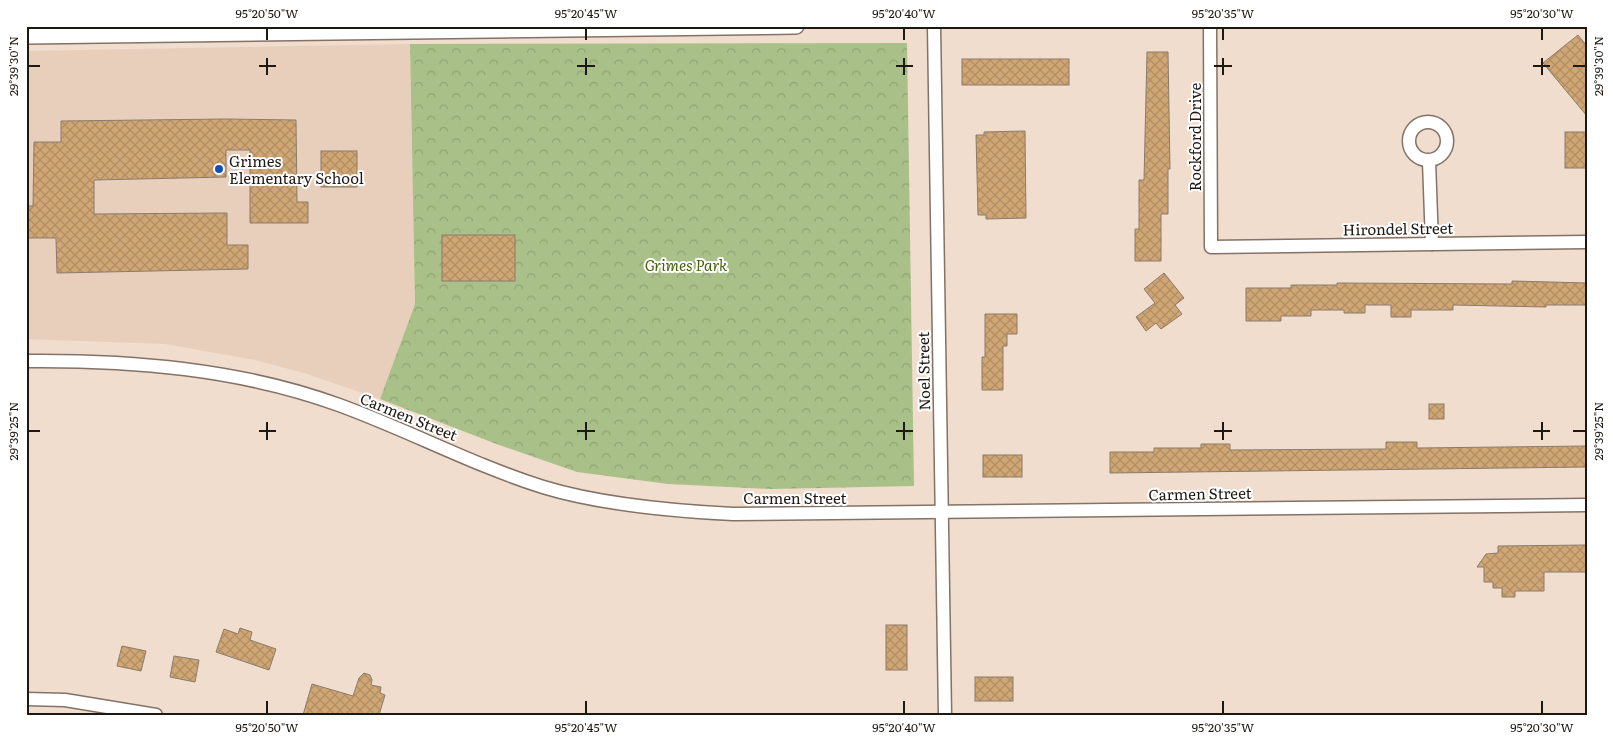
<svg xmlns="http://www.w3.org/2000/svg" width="1613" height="741" font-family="Literata,serif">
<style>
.built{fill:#e8cfbb}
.park{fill:url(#park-crowns)}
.building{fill:url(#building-cross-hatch);stroke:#8a7c6c}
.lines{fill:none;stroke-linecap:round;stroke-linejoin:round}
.minor-casing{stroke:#837265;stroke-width:15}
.tertiary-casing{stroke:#837265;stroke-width:18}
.minor{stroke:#fff;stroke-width:12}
.tertiary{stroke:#fff;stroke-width:15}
.ticks{fill:none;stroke:#1e1812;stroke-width:2}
.poi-dot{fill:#134eba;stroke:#fff;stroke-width:2}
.labels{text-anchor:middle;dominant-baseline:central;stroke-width:4;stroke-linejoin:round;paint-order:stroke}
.street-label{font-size:15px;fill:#1e1812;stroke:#fff}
.poi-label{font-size:15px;fill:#1e1812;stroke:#fff;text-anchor:start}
.park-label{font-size:15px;font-style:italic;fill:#445f07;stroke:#fff}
.neatline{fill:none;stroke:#1e1812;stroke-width:2}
.ticks-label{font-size:12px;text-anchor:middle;fill:#1e1812}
</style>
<defs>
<pattern id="park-crowns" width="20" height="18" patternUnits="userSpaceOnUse" patternTransform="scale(1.25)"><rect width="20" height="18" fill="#a9c089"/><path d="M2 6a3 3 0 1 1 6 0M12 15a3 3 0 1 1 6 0" fill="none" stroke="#91a475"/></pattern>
<pattern id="building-cross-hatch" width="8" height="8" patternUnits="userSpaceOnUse" patternTransform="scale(1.25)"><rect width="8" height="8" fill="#cfa674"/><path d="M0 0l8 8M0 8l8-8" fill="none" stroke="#b18e63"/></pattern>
</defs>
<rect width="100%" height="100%" fill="#f0ddcd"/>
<path class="built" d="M 410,44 L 415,304 L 380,399 L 304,373 L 255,360 L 165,344 L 26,339 L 26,51 Z"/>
<path class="park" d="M 907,43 L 914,486 L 771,489 L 668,484 L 577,472 L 499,445 L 380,399 L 415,304 L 410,44 Z"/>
<g class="building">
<path d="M 1578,35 L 1587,46 L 1587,116 L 1543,63 Z"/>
<path d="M 1147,52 L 1168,52 L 1170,169 L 1168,169 L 1168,214 L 1161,214 L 1161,261 L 1135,261 L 1135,229 L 1139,229 L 1139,180 L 1144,180 Z"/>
<rect x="962" y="59" width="107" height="26"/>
<path d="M 226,119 L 296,120 L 297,202 L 308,202 L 308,223 L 250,223 L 250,150 L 226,150 L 226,177 L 94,180 L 94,214 L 227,213 L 227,245 L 248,245 L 248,269 L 57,273 L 56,238 L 26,238 L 26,206 L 33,206 L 34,142 L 61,142 L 61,121 Z"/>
<path d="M 1025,131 L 1026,218 L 986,219 L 986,215 L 978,215 L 976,135 L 984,135 L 984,132 Z"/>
<rect x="1565" y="132" width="22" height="36"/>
<rect x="321" y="151" width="36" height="36"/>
<rect x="442" y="235" width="73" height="46"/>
<path d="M 1164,273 L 1184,298 L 1175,305 L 1182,314 L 1161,329 L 1156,323 L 1146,331 L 1136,317 L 1155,303 L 1144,289 Z"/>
<path d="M 1512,281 L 1587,283 L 1587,305 L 1546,305 L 1546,307 L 1453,305 L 1453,310 L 1411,310 L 1411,317 L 1391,317 L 1391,305 L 1365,305 L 1365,313 L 1344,313 L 1344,310 L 1311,310 L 1311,316 L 1281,316 L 1281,321 L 1246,321 L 1246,288 L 1291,288 L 1291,285 L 1337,285 L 1337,283 L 1512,284 Z"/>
<path d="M 985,314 L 1017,314 L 1017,334 L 1007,334 L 1007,346 L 1003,346 L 1003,390 L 982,390 L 982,357 L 985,357 Z"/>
<rect x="1429" y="404" width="15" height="15"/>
<path d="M 1386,442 L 1417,442 L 1417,448 L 1587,446 L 1587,467 L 1110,473 L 1110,452 L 1154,452 L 1154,448 L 1201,448 L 1201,444 L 1230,444 L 1230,450 L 1386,449 Z"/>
<rect x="983" y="455" width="39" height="22"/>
<path d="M 1587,545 L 1587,572 L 1544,572 L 1544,591 L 1515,591 L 1515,597 L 1502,597 L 1502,588 L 1493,588 L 1493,582 L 1484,582 L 1484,567 L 1477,567 L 1486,554 L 1498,553 L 1498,546 Z"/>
<rect x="886" y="625" width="21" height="45"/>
<path d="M 240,628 L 252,632 L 250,640 L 276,649 L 269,670 L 216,652 L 224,629 L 238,634 Z"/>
<path d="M 122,646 L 146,651 L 141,671 L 117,666 Z"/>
<path d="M 174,656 L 199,660 L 195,682 L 170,677 Z"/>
<path d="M 364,673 L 370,675 L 372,680 L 371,685 L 381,687 L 380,693 L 385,695 L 379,715 L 303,715 L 312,684 L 353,696 L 359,678 Z"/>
<rect x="975" y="677" width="38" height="24"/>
</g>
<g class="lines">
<defs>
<g id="minor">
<path d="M 934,26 L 945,715"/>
<path d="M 1210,26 L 1211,247 L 1587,242"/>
<circle cx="1428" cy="141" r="19"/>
<path d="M 1429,161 L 1432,244"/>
<path d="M 26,361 C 131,360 240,369 339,405 C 408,430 473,465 543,487 C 602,505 672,511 733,514 L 1587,505"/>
<path d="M 26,699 L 65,700 L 156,715"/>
</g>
<path id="tertiary" d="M 26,36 L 796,26"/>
</defs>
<use href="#minor" class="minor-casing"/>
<use href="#tertiary" class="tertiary-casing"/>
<use href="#minor" class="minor"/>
<use href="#tertiary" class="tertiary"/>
</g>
<path class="ticks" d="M 267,28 L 267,40M 586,28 L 586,40M 904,28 L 904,40M 1223,28 L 1223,40M 1542,28 L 1542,40M 267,58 L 267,75M 586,58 L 586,75M 904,58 L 904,75M 1223,58 L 1223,75M 1542,58 L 1542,75M 28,66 L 40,66M 259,66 L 276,66M 577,66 L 595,66M 896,66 L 913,66M 1214,66 L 1232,66M 1533,66 L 1550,66M 1573,66 L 1586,66M 267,422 L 267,440M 586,422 L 586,440M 904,422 L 904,440M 1223,422 L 1223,440M 1542,422 L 1542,440M 28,431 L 40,431M 259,431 L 276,431M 577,431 L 595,431M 896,431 L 913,431M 1214,431 L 1232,431M 1533,431 L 1550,431M 1573,431 L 1586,431M 267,701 L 267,714M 586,701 L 586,714M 904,701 L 904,714M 1223,701 L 1223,714M 1542,701 L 1542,714"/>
<circle class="poi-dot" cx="219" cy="169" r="5"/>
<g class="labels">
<g class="street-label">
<text transform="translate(1194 137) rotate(-90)">Rockford Drive</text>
<text transform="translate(1398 228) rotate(-1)">Hirondel Street</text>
<text transform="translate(923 371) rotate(-91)">Noel Street</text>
<text transform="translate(409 416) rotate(22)">Carmen Street</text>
<text transform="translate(1200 493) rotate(-1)">Carmen Street</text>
<text x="795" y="497">Carmen Street</text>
</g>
<g class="poi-label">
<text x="229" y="160">Grimes<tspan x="229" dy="17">Elementary School</tspan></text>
</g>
<g class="park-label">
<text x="686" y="264">Grimes Park</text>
</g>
</g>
<rect width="1613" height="741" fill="none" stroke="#ffffff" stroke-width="55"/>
<rect x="28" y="28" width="1558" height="686" class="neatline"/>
<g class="ticks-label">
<text x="267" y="18">95°20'50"W</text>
<text x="586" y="18">95°20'45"W</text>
<text x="904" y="18">95°20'40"W</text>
<text x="1223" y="18">95°20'35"W</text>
<text x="1542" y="18">95°20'30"W</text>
<text transform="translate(14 66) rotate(-90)" y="4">29°39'30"N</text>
<text transform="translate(1599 66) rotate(-90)" y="4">29°39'30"N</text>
<text transform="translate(14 431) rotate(-90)" y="4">29°39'25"N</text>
<text transform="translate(1599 431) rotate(-90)" y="4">29°39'25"N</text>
<text x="267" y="732">95°20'50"W</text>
<text x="586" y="732">95°20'45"W</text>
<text x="904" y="732">95°20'40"W</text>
<text x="1223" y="732">95°20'35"W</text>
<text x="1542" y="732">95°20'30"W</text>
</g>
</svg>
